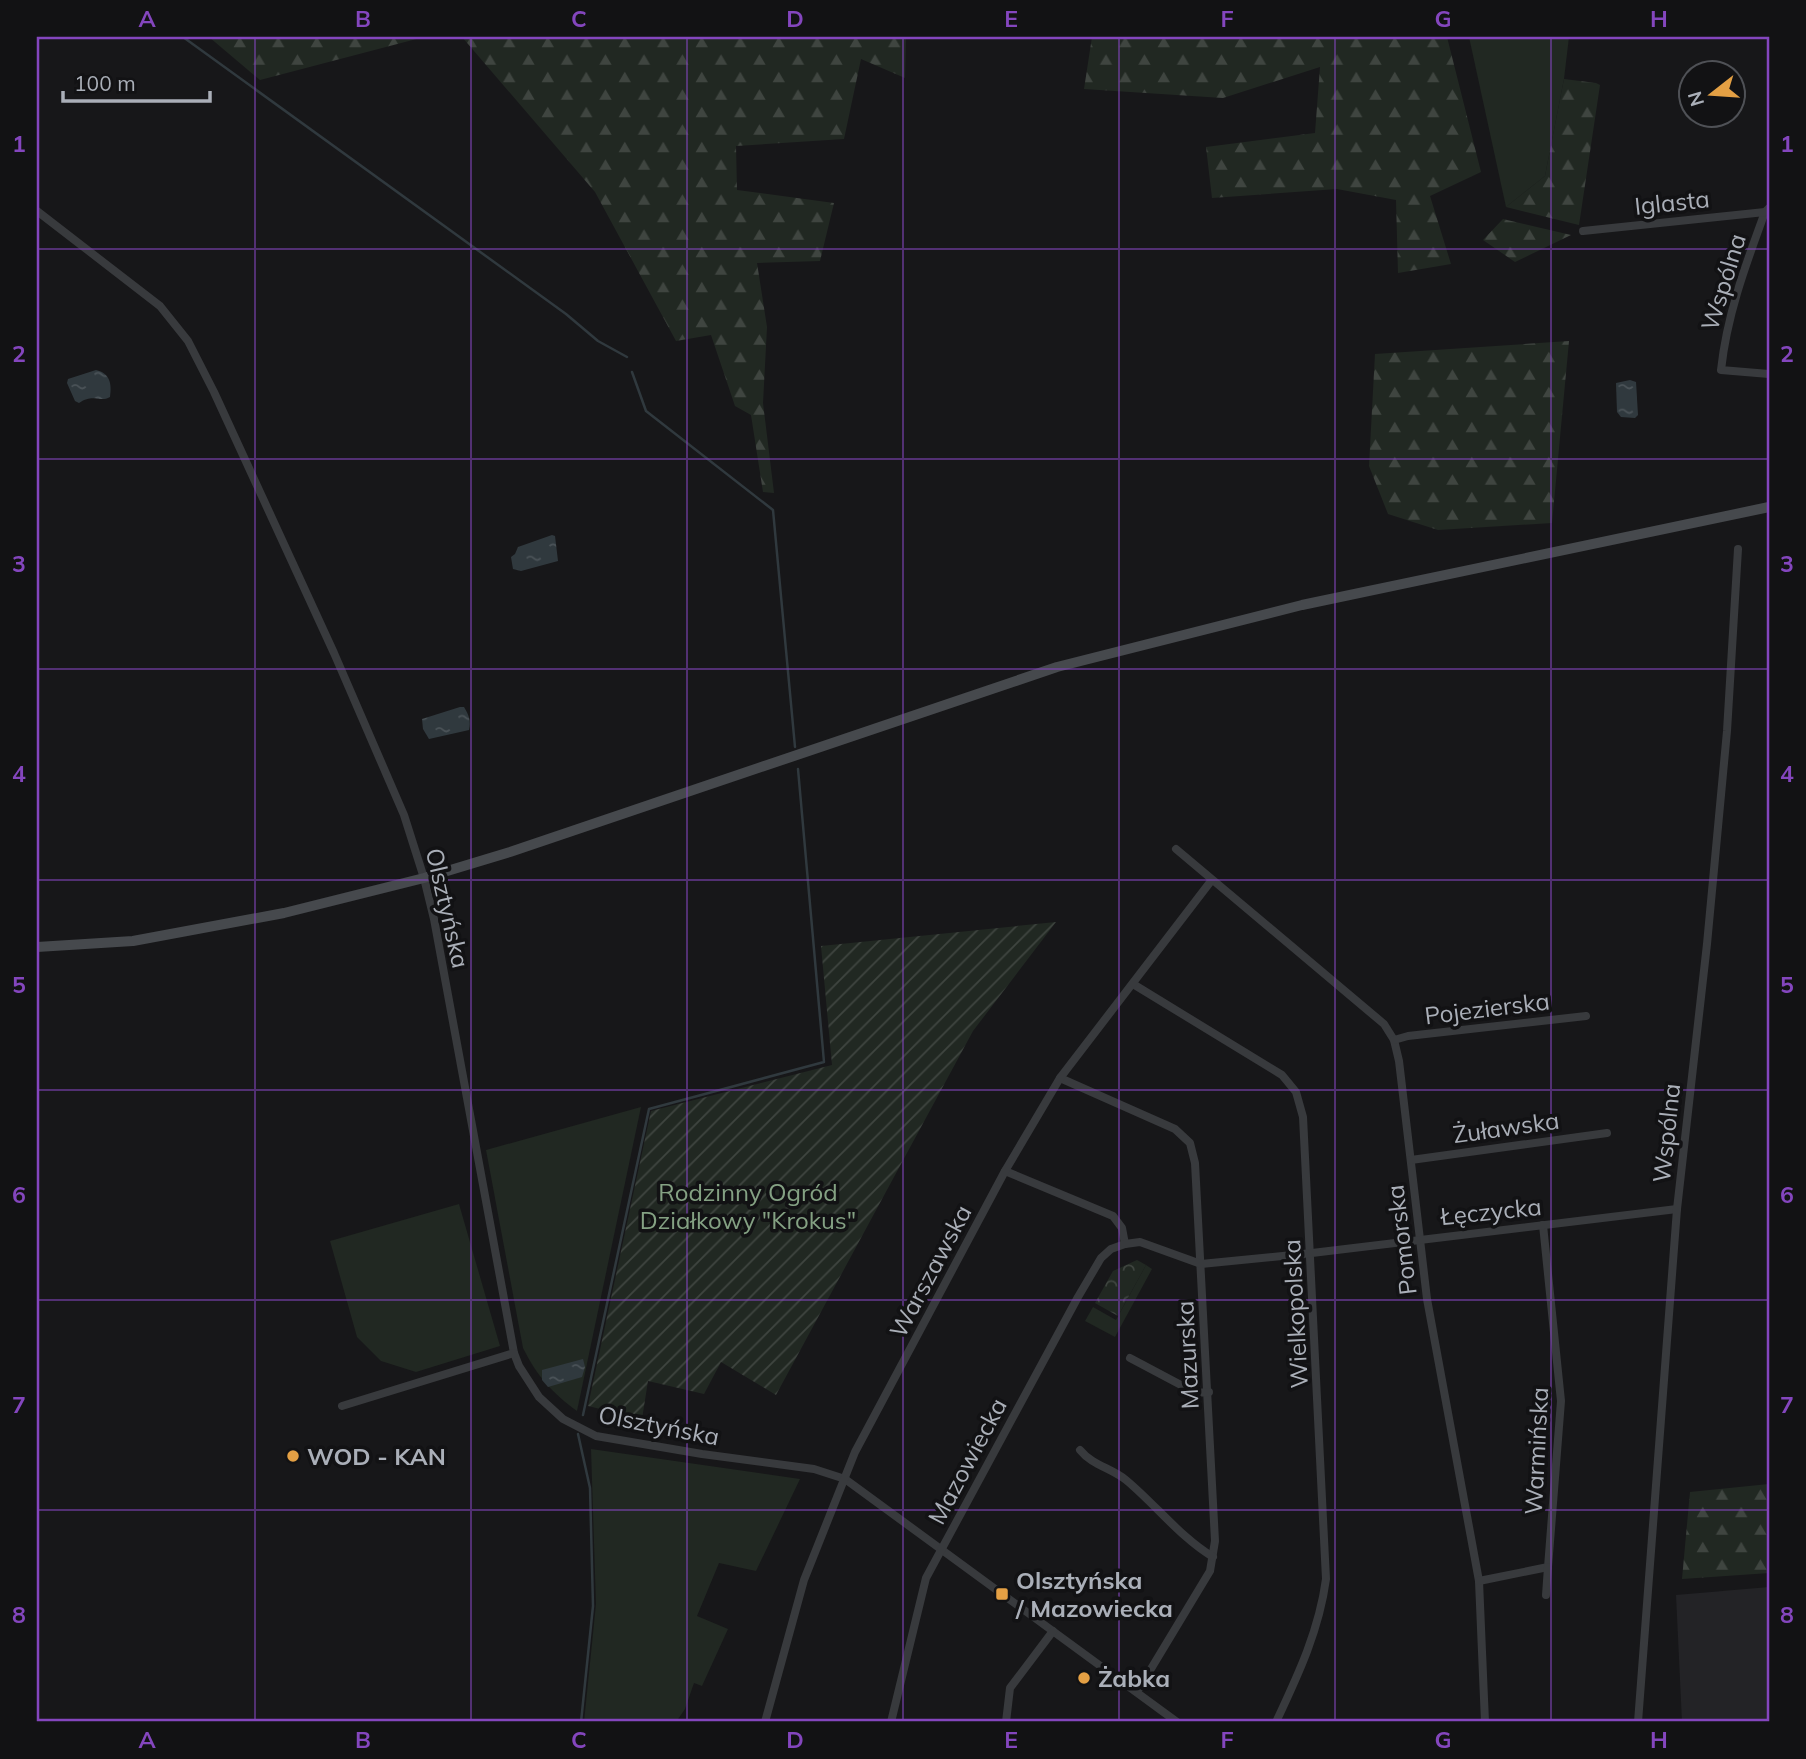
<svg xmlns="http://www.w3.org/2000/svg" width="1806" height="1759" font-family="Mulish,sans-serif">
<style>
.built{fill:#232326}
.grass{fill:#212822}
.forest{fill:url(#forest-firs)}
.park{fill:url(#park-crowns)}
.garden{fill:url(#garden-furrows)}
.water{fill:url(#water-ripples)}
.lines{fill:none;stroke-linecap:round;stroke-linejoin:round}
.stream{stroke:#30393e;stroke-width:2.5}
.minor{stroke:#383a3d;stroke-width:8}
.secondary{stroke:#46494d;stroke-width:10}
.grid{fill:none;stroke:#8446be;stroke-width:2;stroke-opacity:0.55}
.poi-dot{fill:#e4a044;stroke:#121214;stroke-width:2.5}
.labels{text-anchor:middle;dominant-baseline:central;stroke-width:7;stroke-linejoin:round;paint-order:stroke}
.street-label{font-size:24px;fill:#aaafb8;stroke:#121214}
.park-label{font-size:24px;fill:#84a183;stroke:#121214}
.poi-label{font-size:24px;font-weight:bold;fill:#aaafb8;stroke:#121214;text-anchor:start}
.neatline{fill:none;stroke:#8446be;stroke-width:2.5}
.grid-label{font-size:23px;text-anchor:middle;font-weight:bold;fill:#8446be}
</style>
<defs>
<pattern id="forest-firs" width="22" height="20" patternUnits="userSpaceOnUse" patternTransform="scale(1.75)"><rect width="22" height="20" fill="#212822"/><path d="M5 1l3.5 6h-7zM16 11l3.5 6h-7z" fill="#3f4540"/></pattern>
<pattern id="park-crowns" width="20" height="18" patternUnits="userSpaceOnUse" patternTransform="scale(1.75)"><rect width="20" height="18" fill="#212822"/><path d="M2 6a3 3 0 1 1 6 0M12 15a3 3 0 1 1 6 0" fill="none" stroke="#3f4540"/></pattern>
<pattern id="garden-furrows" width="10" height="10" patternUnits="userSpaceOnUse" patternTransform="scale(1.75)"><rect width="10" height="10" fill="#212822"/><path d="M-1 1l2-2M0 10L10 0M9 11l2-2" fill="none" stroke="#3f4540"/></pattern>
<pattern id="water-ripples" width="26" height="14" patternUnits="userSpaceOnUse" patternTransform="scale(1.75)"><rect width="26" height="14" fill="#30393e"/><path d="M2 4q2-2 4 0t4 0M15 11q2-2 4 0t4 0" fill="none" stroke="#4b5358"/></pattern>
</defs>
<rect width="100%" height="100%" fill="#171719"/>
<path class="built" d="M 1769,1587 L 1769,1722 L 1682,1722 L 1676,1595 Z"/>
<g class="grass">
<path d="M 1469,37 L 1569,37 L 1564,79 L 1545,176 L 1506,207 Z"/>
<path d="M 641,1107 L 577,1411 C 552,1393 537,1376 523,1348 L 486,1150 Z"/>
<path d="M 459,1204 L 500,1346 L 416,1372 L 381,1361 L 357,1337 L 330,1241 Z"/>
<path d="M 1146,1265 L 1152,1269 L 1115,1337 L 1085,1321 L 1093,1307 L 1116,1320 Z"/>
<path d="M 591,1449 L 800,1479 L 756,1571 L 719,1563 L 697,1616 L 728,1629 L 702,1686 L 694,1683 L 685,1709 L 676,1722 L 584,1722 L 596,1604 Z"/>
</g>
<g class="forest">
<path d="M 209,37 L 424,37 L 260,80 Z"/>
<path d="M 462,37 L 906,37 L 905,78 L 861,59 L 844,139 L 736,146 L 737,190 L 834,203 L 820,261 L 757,263 L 767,327 L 763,403 L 774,493 L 763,492 L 751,415 L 735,406 L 711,335 L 676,341 L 595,192 Z"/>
<path d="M 1092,37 L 1447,37 L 1481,172 L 1430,196 L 1451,264 L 1398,273 L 1396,200 L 1337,189 L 1212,198 L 1206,147 L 1315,133 L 1320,67 L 1223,98 L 1084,89 Z"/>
<path d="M 1564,79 L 1596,83 L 1600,85 L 1579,225 L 1506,207 L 1545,176 Z"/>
<path d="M 1503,219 L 1571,235 L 1515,262 L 1483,240 Z"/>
<path d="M 1569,341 L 1552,523 L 1438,530 L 1388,514 L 1369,466 L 1375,354 Z"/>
<path d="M 1769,1484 L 1769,1573 L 1682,1579 L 1690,1492 Z"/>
</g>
<path class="park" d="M 1137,1260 L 1146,1265 L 1118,1316 L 1095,1303 L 1113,1271 Z"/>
<path class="garden" d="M 1056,922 L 973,1031 L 776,1395 L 721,1362 L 704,1394 L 648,1381 L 642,1419 L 588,1406 L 651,1111 L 832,1065 L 821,946 Z"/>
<g class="water">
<path d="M 96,370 C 110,373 112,384 110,397 C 99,403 94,393 79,403 L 75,401 L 67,383 L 68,379 Z"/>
<path d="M 1630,380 L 1636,382 L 1638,415 L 1635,418 L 1621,417 L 1617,412 L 1616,383 Z"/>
<path d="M 552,535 L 555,536 L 558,561 L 521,571 L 513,569 L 511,557 L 515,554 L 518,547 Z"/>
<path d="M 460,707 L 464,707 C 469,715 471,721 469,730 L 429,739 L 423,729 L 422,719 Z"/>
<path d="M 583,1359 L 585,1367 L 582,1377 L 548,1387 L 542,1380 L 542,1370 Z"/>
</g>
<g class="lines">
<g class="stream">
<path d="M 183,37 L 566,314 L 598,341 L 627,357"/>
<path d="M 632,372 L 646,411 L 773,510 L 795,747"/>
<path d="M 583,1415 L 649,1109 L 824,1062 L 798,769"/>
<path d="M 578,1434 L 590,1488 L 593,1606 L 581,1722"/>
</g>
<g class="minor">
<path d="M 1769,208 L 1765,212 C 1746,264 1727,314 1721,370 L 1769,374"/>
<path d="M 37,211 L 160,306 L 188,341 L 214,392 L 334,653 L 404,815 L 424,878 L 434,919 L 514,1353 L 519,1366 L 539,1397 L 563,1419 L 596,1436 L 702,1454 L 814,1469 L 845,1479 L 1177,1722"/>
<path d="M 1583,231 L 1765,212"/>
<path d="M 1176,849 L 1384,1024 L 1394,1040 L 1399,1061 L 1427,1299 L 1479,1581 L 1485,1722"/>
<path d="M 1133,984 L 1282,1075 L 1296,1092 L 1303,1117 L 1326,1579 C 1319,1631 1298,1675 1276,1722"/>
<path d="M 1394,1040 L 1408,1036 L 1586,1016"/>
<path d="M 1060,1078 L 1175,1129 L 1190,1143 L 1195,1163 L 1215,1541 L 1210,1571 L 1137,1692"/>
<path d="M 1411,1160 L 1607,1133"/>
<path d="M 1005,1171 L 1113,1216 L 1122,1228 L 1125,1244"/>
<path d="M 1130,1358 L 1196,1393 L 1209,1392"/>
<path d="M 342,1406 L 514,1353"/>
<path d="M 1080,1450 C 1092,1465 1111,1468 1126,1480 C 1156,1505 1180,1537 1213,1557"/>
<path d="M 1479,1581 L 1548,1567 L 1561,1401 L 1543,1225"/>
<path d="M 1546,1595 L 1548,1567"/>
<path d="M 765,1722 L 804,1580 L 855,1452 L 1005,1171 L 1060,1078 L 1211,881"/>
<path d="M 891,1722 L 926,1578 L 1078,1297 L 1101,1258 L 1111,1249 L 1125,1244 L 1140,1242 L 1201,1264 L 1312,1253 L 1677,1209"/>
<path d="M 1006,1722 L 1010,1688 L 1053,1631"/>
<path d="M 1638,1722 L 1677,1209 L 1707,944 L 1727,731 L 1738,549"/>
</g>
<path class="secondary" d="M 37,947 L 133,941 L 284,913 L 424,878 L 510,852 L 1057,667 L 1302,605 L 1769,507"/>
</g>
<path class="grid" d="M 255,37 L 255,1722M 471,37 L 471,1722M 687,37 L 687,1722M 903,37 L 903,1722M 1119,37 L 1119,1722M 1335,37 L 1335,1722M 1551,37 L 1551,1722M 37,249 L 1769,249M 37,459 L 1769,459M 37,669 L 1769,669M 37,880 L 1769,880M 37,1090 L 1769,1090M 37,1300 L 1769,1300M 37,1510 L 1769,1510"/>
<g class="poi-dot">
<circle cx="293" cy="1456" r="7"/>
<rect x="995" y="1587" width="14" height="14" rx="3.5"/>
<circle cx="1084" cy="1678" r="7"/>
</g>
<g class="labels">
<g class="street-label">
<text transform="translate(1672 202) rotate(-6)">Iglasta</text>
<text transform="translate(1723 282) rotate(-73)">Wspólna</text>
<text transform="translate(448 908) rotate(77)">Olsztyńska</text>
<text transform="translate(1487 1008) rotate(-7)">Pojezierska</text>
<text transform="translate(1506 1127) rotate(-8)">Żuławska</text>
<text transform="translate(1666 1133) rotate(-84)">Wspólna</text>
<text transform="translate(1491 1211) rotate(-6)">Łęczycka</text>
<text transform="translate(1401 1240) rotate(-97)">Pomorska</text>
<text transform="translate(930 1271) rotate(-62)">Warszawska</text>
<text transform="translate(1295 1314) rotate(-93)">Wielkopolska</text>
<text transform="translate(1187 1355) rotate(-93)">Mazurska</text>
<text transform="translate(659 1425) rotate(11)">Olsztyńska</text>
<text transform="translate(1536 1451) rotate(-87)">Warmińska</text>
<text transform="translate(967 1461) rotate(-62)">Mazowiecka</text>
</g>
<g class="park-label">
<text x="748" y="1192">Rodzinny Ogród<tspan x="748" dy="28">Działkowy "Krokus"</tspan></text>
</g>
<g class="poi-label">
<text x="307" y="1456">WOD - KAN</text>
<text x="1016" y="1580">Olsztyńska<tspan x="1016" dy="28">/ Mazowiecka</tspan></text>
<text x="1098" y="1678">Żabka</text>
</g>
</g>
<rect width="1806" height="1759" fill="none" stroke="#121214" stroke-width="77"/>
<g transform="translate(1712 94) rotate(253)"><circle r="33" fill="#121214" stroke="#4f5156" stroke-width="2"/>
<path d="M0-5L12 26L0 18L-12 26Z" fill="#e4a044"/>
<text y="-10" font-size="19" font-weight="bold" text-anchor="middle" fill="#aaafb8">N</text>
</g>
<path d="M63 91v10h147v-10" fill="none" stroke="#aaafb8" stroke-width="3.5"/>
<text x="74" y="91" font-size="21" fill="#aaafb8" stroke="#121214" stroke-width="5" paint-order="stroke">100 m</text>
<rect x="38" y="38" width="1730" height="1682" class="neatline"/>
<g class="grid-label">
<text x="147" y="27">A</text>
<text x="363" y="27">B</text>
<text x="579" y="27">C</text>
<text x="795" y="27">D</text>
<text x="1011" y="27">E</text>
<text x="1227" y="27">F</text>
<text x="1443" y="27">G</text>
<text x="1659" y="27">H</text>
<text x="19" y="152">1</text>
<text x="1787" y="152">1</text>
<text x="19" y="362">2</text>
<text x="1787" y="362">2</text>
<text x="19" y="572">3</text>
<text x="1787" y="572">3</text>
<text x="19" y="782">4</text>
<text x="1787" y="782">4</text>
<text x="19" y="993">5</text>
<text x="1787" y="993">5</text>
<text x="19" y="1203">6</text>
<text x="1787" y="1203">6</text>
<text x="19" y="1413">7</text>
<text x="1787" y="1413">7</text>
<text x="19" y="1623">8</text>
<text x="1787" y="1623">8</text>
<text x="147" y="1748">A</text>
<text x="363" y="1748">B</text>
<text x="579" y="1748">C</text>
<text x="795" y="1748">D</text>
<text x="1011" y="1748">E</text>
<text x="1227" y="1748">F</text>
<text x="1443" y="1748">G</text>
<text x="1659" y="1748">H</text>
</g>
</svg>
